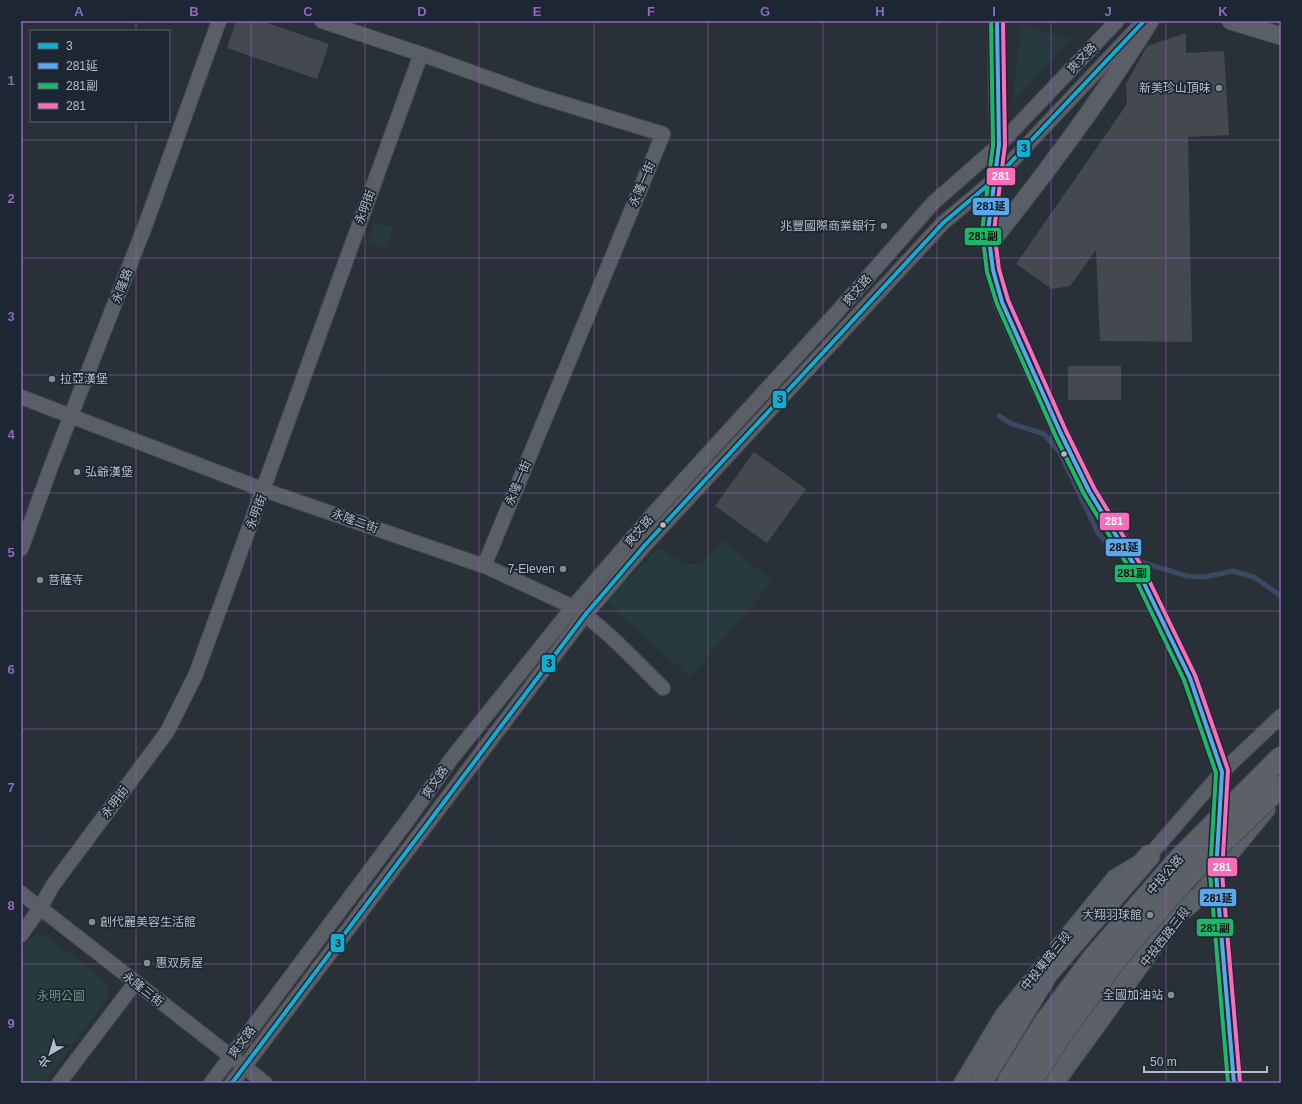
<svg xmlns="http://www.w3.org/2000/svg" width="1302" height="1104" font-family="Helvetica,'Noto Sans TC',sans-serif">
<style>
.green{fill:#273a3e}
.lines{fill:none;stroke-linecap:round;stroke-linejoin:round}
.stream{stroke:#384963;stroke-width:5}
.building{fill:#444950}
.minor-casing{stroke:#484c53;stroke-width:16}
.tertiary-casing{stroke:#484c53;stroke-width:19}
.primary-casing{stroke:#484c55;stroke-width:23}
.minor{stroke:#5a5e66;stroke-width:14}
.tertiary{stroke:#5a5e66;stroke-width:17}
.primary{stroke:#5c6168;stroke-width:21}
.primary-bridge-casing{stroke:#484c55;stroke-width:23;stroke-linecap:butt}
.primary-bridge{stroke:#5c6168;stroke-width:21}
.bus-1-casing{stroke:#1d2633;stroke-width:7}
.bus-2-casing{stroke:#1d2633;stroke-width:7}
.bus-3-casing{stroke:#1d2633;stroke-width:7}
.bus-4-casing{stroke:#1d2633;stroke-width:7}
.bus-1{stroke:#0dafd3;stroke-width:4}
.bus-2{stroke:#5aa8eb;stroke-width:4}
.bus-3{stroke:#1ab867;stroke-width:4}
.bus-4{stroke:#fb6dba;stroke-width:4}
.grid{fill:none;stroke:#9266c3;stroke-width:1;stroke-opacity:0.55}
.poi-dot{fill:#848b96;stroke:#1d2633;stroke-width:1.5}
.bus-dot{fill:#b4bcc9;stroke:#1d2633;stroke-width:1.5}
.labels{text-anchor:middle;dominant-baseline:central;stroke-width:3.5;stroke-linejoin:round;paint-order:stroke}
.street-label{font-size:12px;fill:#b4bcc9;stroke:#1d2633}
.poi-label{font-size:12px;fill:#b4bcc9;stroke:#1d2633;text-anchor:end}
.park-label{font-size:12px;fill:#6b9a76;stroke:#1d2633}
.line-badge{stroke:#1d2633;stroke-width:1.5}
.badge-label{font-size:11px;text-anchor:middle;font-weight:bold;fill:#fff}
.pale-badge-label{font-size:11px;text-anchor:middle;font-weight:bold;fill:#111}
.neatline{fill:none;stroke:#9266c3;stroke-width:1.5}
.grid-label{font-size:13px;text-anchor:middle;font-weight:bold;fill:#9266c3}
</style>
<rect width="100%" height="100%" fill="#2a3038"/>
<g class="green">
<path d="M 1021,25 L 1070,39 L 1013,102 Z"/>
<path d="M 374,221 L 393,227 L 386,247 L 367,241 Z"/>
<path d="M 724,540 L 733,549 L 773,581 L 690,677 L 606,602 L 658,548 L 687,564 L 700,564 Z"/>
<path d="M 38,934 L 47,936 L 105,981 L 109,989 L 108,997 L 44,1083 L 21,1083 L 21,951 L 29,940 Z"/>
</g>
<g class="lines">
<g class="stream">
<path d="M 999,416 L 1012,424 L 1044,434 L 1059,451 L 1098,533 L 1118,555 L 1125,557"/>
<path d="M 1138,561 L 1187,576 L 1205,577 L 1233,571 L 1254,577 L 1281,596"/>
</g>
</g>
<g class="building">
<path d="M 236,21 L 261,21 L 329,44 L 317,79 L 227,48 Z"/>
<path d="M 1186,33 L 1186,53 L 1224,51 L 1229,135 L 1188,137 L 1192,342 L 1100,341 L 1096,250 L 1070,286 L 1052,289 L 1016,264 L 1127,104 L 1126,84 L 1147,46 Z"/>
<rect x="1068" y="366" width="53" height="34"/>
<path d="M 754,452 L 806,489 L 767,543 L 715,506 Z"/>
</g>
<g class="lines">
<defs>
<g id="minor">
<path d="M 322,21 L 421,54 L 535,95 L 663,134 L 484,566"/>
<path d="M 21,397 L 264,490 L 487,567 L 573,607 C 607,629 634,660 663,688"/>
<path d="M 21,549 L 52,464 L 145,226 L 219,21"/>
<path d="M 21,893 L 265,1083"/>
<path d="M 1187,908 L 1268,810"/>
<path d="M 21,935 L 40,908 L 53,885 L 167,732 L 196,674 L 421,54"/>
<path d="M 1057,947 L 1114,877 L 1149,856 L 1222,772 L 1281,716"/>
<path d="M 59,1083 L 135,983"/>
<path d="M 211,1083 L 407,821 L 452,758 L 573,607 L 653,514 L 838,311 L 933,203 L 999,145 L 1117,21"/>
<path d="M 232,1083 L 585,615 L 645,545 L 943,223 L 994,180 L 1143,22"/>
<path d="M 961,1083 L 1002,1015 L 1044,963"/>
<path d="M 1057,1083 L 1168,930"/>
</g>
<g id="tertiary">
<path d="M 997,21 L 997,89 L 999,145 L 988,231 L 993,270 L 1002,302 L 1061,434 L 1089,491 L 1125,548 L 1139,573 L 1190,678 L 1222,772 L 1216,873 L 1234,1083"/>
<path d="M 1231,21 L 1281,36"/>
<path d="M 990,243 C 1047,172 1102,98 1150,21"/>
</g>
<g id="primary">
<path d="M 981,1083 L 1047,974 L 1149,856"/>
<path d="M 1044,1083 L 1126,963 L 1161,926 L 1192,901"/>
</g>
</defs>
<use href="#minor" class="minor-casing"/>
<use href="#tertiary" class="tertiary-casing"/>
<use href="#primary" class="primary-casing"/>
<use href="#minor" class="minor"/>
<use href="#tertiary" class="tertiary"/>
<use href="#primary" class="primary"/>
<defs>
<g id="primary-bridge">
<path d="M 1007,1083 L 1045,1022 L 1093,958 L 1178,860 L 1281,757"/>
<path d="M 1030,1083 L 1059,1038 L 1118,957 L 1189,875 L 1281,786"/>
</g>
</defs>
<use href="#primary-bridge" class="primary-bridge-casing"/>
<use href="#primary-bridge" class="primary-bridge"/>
<defs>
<path id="bus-1" d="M 232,1083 L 585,615 L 645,545 L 943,223 L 994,180 L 1144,21"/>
<path id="bus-2" d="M 997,21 L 999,145 L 988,231 L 993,270 L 1002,302 L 1061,434 L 1089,491 L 1139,573 L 1190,678 L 1222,772 L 1216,873 L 1234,1083"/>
<path id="bus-3" d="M 991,21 L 993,145 L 982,231 L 987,272 L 997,304 L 1056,437 L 1084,494 L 1134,576 L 1184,680 L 1216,773 L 1210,874 L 1228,1083"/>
<path id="bus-4" d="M 1003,21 L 1005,145 L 994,231 L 999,269 L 1008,300 L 1066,431 L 1094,488 L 1144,570 L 1195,675 L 1228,770 L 1222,873 L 1240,1082"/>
</defs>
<use href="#bus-1" class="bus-1-casing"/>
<use href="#bus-2" class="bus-2-casing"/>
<use href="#bus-3" class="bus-3-casing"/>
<use href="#bus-4" class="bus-4-casing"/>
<use href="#bus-1" class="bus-1"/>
<use href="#bus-2" class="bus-2"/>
<use href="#bus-3" class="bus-3"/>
<use href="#bus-4" class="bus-4"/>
</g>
<path class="grid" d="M 136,21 L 136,31M 251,21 L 251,1083M 365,21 L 365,1083M 479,21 L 479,1083M 594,21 L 594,1083M 708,21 L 708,1083M 823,21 L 823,1083M 937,21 L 937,1083M 1051,21 L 1051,1083M 1166,21 L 1166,1083M 136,121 L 136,1083M 21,140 L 1281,140M 21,258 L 1281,258M 21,375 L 1281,375M 21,493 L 1281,493M 21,611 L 1281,611M 21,729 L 1281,729M 21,846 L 1281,846M 21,964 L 1281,964"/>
<g class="poi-dot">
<circle cx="1219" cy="88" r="4"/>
<circle cx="884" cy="226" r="4"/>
<circle cx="52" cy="379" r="4"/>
<circle cx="77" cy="472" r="4"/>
<circle cx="563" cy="569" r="4"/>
<circle cx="40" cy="580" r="4"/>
<circle cx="1150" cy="915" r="4"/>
<circle cx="92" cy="922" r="4"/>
<circle cx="147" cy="963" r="4"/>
<circle cx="1171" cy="995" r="4"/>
</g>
<g class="bus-dot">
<circle cx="1064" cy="454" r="3.5"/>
<circle cx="663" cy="525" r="3.5"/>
</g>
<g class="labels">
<g class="street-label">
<text transform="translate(1082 58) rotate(-46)">爽文路</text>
<text transform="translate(642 184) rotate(-67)">永隆一街</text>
<text transform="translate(365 207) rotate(-70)">永明街</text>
<text transform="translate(122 286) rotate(-69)">永隆路</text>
<text transform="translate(857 290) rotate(-49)">爽文路</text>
<text transform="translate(518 483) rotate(-67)">永隆一街</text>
<text transform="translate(256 512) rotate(-69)">永明街</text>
<text transform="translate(355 521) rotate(20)">永隆二街</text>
<text transform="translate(639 531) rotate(-49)">爽文路</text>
<text transform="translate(435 782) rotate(-55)">爽文路</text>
<text transform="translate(115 802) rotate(-53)">永明街</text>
<text transform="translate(1165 875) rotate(-49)">中投公路</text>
<text transform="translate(1165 937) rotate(-52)">中投西路三段</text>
<text transform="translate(1046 961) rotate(-51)">中投東路三段</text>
<text transform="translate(143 989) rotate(38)">永隆三街</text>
<text transform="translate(242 1042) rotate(-53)">爽文路</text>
</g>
<g class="poi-label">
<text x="1211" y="88">新美珍山頂味</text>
<text x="876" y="226">兆豐國際商業銀行</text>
<text x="60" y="379" text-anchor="start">拉亞漢堡</text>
<text x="85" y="472" text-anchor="start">弘爺漢堡</text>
<text x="555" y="569">7-Eleven</text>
<text x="48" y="580" text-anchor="start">菩薩寺</text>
<text x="1142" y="915">大翔羽球館</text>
<text x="100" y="922" text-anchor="start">創代麗美容生活館</text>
<text x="155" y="963" text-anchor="start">惠双房屋</text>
<text x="1163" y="995">全國加油站</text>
</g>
<g class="park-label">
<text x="61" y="996">永明公園</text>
</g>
</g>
<g class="line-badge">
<rect x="1016" y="139" width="15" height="19" rx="4" fill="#0dafd3"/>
<rect x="986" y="167" width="30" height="19" rx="4" fill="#fb6dba"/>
<rect x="972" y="197" width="38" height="19" rx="4" fill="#5aa8eb"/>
<rect x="964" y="227" width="38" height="19" rx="4" fill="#1ab867"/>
<rect x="772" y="390" width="15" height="19" rx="4" fill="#0dafd3"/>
<rect x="1099" y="512" width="31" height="19" rx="4" fill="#fb6dba"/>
<rect x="1105" y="538" width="37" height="19" rx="4" fill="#5aa8eb"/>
<rect x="1114" y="564" width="37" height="19" rx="4" fill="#1ab867"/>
<rect x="541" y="654" width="15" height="19" rx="4" fill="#0dafd3"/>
<rect x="1207" y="857" width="31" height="20" rx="4" fill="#fb6dba"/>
<rect x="1199" y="888" width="38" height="19" rx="4" fill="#5aa8eb"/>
<rect x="1196" y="918" width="38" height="19" rx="4" fill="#1ab867"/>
<rect x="330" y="933" width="15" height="20" rx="4" fill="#0dafd3"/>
</g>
<g class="badge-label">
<text x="1001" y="180">281</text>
<text x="1114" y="525">281</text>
<text x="1222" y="871">281</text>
</g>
<g class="pale-badge-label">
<text x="1024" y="152">3</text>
<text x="991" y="210">281延</text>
<text x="983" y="240">281副</text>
<text x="780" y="403">3</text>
<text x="1124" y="551">281延</text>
<text x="1132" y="577">281副</text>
<text x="549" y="667">3</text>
<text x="1218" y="902">281延</text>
<text x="1215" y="932">281副</text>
<text x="338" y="947">3</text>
</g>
<rect width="1302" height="1104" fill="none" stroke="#1d2633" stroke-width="44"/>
<rect x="30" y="30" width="140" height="92" fill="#1d2633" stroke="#59626f"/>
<rect x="38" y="43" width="20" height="6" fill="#0dafd3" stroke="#59626f"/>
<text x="66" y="50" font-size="12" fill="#b4bcc9">3</text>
<rect x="38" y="63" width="20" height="6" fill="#5aa8eb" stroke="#59626f"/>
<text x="66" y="70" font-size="12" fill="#b4bcc9">281延</text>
<rect x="38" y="83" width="20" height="6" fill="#1ab867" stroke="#59626f"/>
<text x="66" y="90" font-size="12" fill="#b4bcc9">281副</text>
<rect x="38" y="103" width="20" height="6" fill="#fb6dba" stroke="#59626f"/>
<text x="66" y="110" font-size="12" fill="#b4bcc9">281</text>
<g transform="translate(50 1054) rotate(218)" stroke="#1d2633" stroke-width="3" paint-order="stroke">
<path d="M0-3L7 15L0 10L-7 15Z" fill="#b4bcc9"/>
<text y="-6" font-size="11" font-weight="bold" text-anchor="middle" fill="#b4bcc9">北</text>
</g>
<path d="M1144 1066v6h123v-6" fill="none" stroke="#b4bcc9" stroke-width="2"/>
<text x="1150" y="1066" font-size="12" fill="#b4bcc9" stroke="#1d2633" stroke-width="3" paint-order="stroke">50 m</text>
<rect x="22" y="22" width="1258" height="1060" class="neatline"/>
<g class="grid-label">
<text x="79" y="16">A</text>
<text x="194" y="16">B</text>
<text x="308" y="16">C</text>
<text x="422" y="16">D</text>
<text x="537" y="16">E</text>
<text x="651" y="16">F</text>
<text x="765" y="16">G</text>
<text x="880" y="16">H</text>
<text x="994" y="16">I</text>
<text x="1108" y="16">J</text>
<text x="1223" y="16">K</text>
<text x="11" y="85">1</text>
<text x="11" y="203">2</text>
<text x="11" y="321">3</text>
<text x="11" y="439">4</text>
<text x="11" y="557">5</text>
<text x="11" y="674">6</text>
<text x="11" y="792">7</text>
<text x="11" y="910">8</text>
<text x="11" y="1028">9</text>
</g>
</svg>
